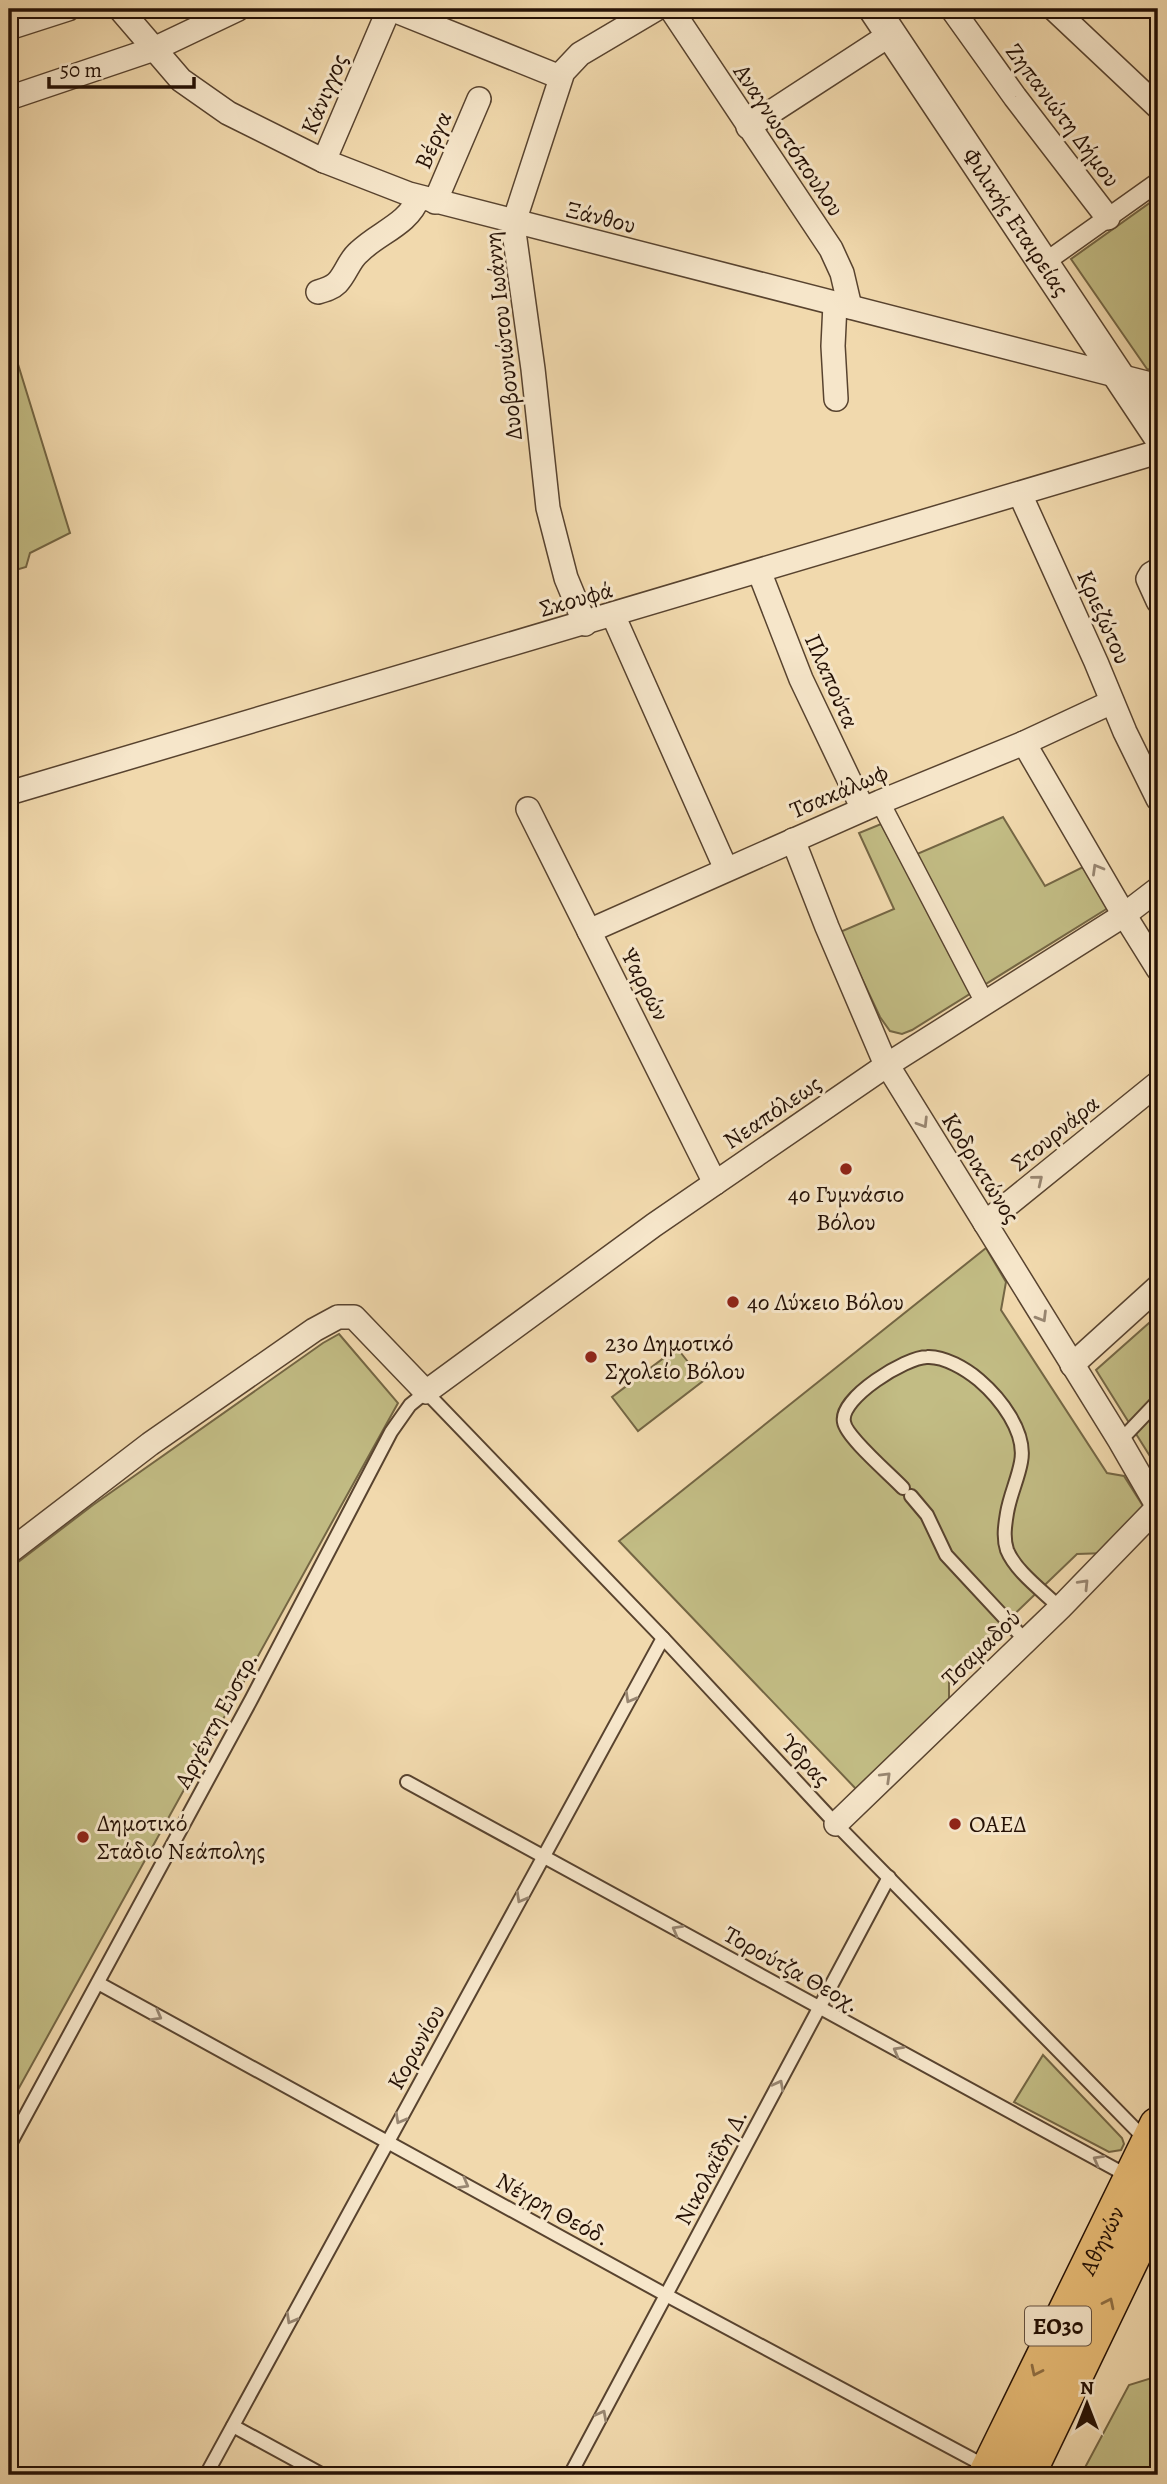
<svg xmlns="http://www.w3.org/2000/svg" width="1167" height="2484" font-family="Alegreya,serif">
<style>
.green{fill:#c2bc84;stroke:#746644;stroke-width:2}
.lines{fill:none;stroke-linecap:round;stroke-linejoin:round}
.service-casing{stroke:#58432f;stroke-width:16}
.pedestrian-casing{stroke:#58432f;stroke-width:21}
.minor-casing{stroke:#58432f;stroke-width:26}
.tertiary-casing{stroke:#58432f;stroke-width:33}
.primary-casing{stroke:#251105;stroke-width:40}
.service{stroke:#f6e6ca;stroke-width:12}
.pedestrian{stroke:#f6e6ca;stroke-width:18}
.minor{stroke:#f6e6ca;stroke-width:23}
.tertiary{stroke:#f6e6ca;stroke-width:30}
.primary{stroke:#e8bc76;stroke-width:37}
.oneway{stroke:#988671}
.oneway2{stroke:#906f43}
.poi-dot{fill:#8f2418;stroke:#f6e6ca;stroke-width:2.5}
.labels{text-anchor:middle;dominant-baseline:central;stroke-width:6;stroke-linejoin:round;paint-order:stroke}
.shield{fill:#f6e6ca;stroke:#645140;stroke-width:2}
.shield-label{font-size:23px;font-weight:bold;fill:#251105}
.street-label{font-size:24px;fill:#251105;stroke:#f6e6ca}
.poi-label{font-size:24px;fill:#251105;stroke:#f6e6ca;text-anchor:start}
</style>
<rect width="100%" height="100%" fill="#f1d9ad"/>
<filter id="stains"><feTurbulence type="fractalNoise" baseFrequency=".00286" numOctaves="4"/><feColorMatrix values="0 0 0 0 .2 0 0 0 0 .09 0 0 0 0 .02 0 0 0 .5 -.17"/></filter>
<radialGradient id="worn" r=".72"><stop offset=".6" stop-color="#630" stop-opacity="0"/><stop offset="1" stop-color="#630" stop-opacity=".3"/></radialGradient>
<g class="green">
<path d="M 1158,197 L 1158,372 L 1147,369 L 1071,259 Z"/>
<path d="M 9,335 L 70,533 L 30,553 L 26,567 L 9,572 Z"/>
<path d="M 1003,817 L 1045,886 L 1083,867 L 1108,908 L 912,1030 L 902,1034 L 890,1031 L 880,1017 L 840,932 L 894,909 L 859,833 L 881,824 L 901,861 Z"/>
<path d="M 986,1248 L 1006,1282 L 1001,1310 L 1107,1473 L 1124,1476 L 1148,1514 L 1107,1553 L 1077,1554 L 949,1677 L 949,1702 L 857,1790 L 619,1541 Z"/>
<path d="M 1158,1315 L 1158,1469 L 1096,1370 Z"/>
<path d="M 339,1334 L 398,1403 L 9,2106 L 9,1569 L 93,1505 L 323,1343 Z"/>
<path d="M 677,1348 L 703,1381 L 638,1431 L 612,1397 Z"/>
<path d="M 1043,2055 L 1122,2138 L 1124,2144 L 1121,2150 L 1109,2152 L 1014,2102 Z"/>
<path d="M 1158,2376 L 1158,2475 L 1081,2475 L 1129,2385 Z"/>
</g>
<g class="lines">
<defs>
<g id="service">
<path d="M 1120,1441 L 1158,1401"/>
<path d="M 903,1488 C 891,1475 846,1437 844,1422 C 839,1398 906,1357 927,1357 C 944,1356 966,1369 979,1380 C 1000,1398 1027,1432 1021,1462 C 1018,1479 1010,1495 1007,1513 C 1005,1525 1003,1538 1007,1550 C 1016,1572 1043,1591 1060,1608"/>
<path d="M 911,1496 L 927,1515 L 946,1555 L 1026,1641"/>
<path d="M 407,1782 L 1128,2176"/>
<path d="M 98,1983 L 666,2295 L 989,2468"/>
<path d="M 9,2146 L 252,1698 L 391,1432 L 410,1405 L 426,1392 L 663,1638 L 836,1824 L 1148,2142"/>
<path d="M 233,2426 L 323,2475"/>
<path d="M 206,2475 L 663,1638"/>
<path d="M 570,2475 L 889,1877"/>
</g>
<g id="pedestrian">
<path d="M 1044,263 L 1158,182"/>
<path d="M 880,802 L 985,1003"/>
</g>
<g id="minor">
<path d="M 120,9 L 181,80 L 228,113 L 324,161 L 409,194 L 1158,386"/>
<path d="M 391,9 L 560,77"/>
<path d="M 671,9 L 831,249 L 842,273 L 850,307"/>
<path d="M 952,9 L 1015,97 L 1108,218"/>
<path d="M 1054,9 L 1158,107"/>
<path d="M 9,28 L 68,9"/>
<path d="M 9,98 L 154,49 L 238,9"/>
<path d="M 748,127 L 891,34"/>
<path d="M 324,161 L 389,9"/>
<path d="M 435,202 L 479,99"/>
<path d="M 318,292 C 325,290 332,288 337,283 C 346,274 349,260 359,252 C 378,233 409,224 418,198"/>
<path d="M 835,304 L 833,346 L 836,399"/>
<path d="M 1020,494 L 1096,662 L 1125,732 L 1158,799"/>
<path d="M 1158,570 L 1151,574 L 1148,579 L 1158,601"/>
<path d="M 759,571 L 801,679 L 863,809"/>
<path d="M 613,615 L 726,869"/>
<path d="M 585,624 L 566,578 L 548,508 L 533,369 L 514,232 L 514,222 L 563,72 L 580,54 L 656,9"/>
<path d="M 1024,743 L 1120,908 L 1158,969"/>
<path d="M 9,793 L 1158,452"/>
<path d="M 528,809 L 715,1183"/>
<path d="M 793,840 L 827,927 L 883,1058 L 1120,1441 L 1158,1507"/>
<path d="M 589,931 L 880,802 L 1024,743 L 1112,702"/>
<path d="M 985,1223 L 1158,1083"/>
<path d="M 1072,1365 L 1158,1287"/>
<path d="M 9,1552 L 150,1444 L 314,1330 L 338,1317 L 354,1317 L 426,1392 L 654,1225 L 887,1065 L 1124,915 L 1158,889"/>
<path d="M 836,1824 L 1060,1608 L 1158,1507"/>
</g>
<g id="tertiary">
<path id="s1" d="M 874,9 L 1158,435"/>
</g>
<g id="primary">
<path id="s2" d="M 987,2475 L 1158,2126"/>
<path d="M 1026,2475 L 1158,2201"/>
</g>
</defs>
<use href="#service" class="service-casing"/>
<use href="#pedestrian" class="pedestrian-casing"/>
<use href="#minor" class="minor-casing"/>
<use href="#tertiary" class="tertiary-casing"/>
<use href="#primary" class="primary-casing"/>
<use href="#service" class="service"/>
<use href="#pedestrian" class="pedestrian"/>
<use href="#minor" class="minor"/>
<use href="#tertiary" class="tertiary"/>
<use href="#primary" class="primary"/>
</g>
<defs><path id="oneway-chevron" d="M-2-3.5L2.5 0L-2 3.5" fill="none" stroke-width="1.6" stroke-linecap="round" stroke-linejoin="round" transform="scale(1.75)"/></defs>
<g class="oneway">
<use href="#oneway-chevron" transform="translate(1097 869) rotate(-120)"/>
<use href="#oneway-chevron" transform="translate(923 1123) rotate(58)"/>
<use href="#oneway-chevron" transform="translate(1038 1180) rotate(-39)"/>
<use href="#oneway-chevron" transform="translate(1042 1317) rotate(59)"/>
<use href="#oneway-chevron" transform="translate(1084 1584) rotate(-46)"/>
<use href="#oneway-chevron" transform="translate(630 1698) rotate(119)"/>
<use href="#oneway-chevron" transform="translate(886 1777) rotate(-44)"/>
<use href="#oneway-chevron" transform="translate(521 1898) rotate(119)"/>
<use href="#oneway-chevron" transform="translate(677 1930) rotate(-151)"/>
<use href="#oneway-chevron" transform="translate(157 2016) rotate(29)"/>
<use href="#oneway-chevron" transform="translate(898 2051) rotate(-151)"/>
<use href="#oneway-chevron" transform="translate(779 2085) rotate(-62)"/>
<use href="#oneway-chevron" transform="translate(400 2119) rotate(119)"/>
<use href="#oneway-chevron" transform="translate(1098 2160) rotate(-151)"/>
<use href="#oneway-chevron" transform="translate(464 2184) rotate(29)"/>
<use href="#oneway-chevron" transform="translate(291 2319) rotate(119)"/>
<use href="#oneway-chevron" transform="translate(602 2415) rotate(-62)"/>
</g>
<g class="oneway2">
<use href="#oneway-chevron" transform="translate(1109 2303) rotate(-64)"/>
<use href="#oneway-chevron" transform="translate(1036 2371) rotate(116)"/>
</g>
<g class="poi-dot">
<circle cx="846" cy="1169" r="7"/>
<circle cx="733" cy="1302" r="7"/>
<circle cx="591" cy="1357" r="7"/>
<circle cx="955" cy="1824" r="7"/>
<circle cx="83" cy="1837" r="7"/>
</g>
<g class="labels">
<rect class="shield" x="1025" y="2306.5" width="66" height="39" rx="5"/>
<g class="shield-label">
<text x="1058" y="2326">ΕΟ30</text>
</g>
<g class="street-label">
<text transform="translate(324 94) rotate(-67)">Κάνιγγος</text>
<text transform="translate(1063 115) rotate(53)">Ζηπανιώτη Δήμου</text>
<text transform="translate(433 140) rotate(-67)">Βέργα</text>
<text transform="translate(789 140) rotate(56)">Αναγνωστόπουλου</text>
<text transform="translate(601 217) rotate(14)">Ξάνθου</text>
<text stroke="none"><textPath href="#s1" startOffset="256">Φιλικής Εταιρείας</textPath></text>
<text transform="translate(503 336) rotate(-96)">Δυοβουνιώτου Ιωάννη</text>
<text transform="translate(576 599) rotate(-16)">Σκουφά</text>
<text transform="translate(1104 617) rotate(66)">Κριεζώτου</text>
<text transform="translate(832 681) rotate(66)">Πλαπούτα</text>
<text transform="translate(839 791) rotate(-23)">Τσακάλωφ</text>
<text transform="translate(645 984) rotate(63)">Ψαρρών</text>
<text transform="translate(772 1112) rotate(-34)">Νεαπόλεως</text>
<text transform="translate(1055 1133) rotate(-39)">Στουρνάρα</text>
<text transform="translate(981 1168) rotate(58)">Κοδρικτώνος</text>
<text transform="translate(981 1648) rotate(-44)">Τσαμαδού</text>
<text transform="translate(216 1720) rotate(-62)">Αργέντη Ευστρ.</text>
<text transform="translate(805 1760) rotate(47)">Ύδρας</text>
<text transform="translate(792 1969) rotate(29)">Τορούτζα Θεοχ.</text>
<text transform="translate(416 2047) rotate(-61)">Κορωνίου</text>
<text transform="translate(711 2167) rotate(-62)">Νικολαΐδη Δ.</text>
<text transform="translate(553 2209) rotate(29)">Νέγρη Θεόδ.</text>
<text stroke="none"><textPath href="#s2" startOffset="261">Αθηνών</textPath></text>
</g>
<g class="poi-label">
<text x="846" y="1194" text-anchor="middle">4ο Γυμνάσιο<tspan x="846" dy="28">Βόλου</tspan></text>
<text x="747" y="1302">4ο Λύκειο Βόλου</text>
<text x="605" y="1343">23ο Δημοτικό<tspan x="605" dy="28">Σχολείο Βόλου</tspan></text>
<text x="97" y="1823">Δημοτικό<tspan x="97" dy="28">Στάδιο Νεάπολης</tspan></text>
<text x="969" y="1824">ΟΑΕΔ</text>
</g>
</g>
<rect width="1167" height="2484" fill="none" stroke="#f1d9ad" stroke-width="35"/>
<rect x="10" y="10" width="1146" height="2463" fill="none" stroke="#251105" stroke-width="3.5"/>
<rect x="18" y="18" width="1132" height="2449" fill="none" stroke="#251105" stroke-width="2"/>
<g transform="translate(1087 2404)" stroke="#f6e6ca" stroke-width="5" paint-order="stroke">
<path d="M0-5L12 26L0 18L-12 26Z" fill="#251105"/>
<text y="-10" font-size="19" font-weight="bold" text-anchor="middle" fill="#251105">N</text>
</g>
<path d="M49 77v10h145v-10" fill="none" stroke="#251105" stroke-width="3.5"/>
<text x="60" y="77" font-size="21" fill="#251105" stroke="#f6e6ca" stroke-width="5" paint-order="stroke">50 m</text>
<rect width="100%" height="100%" filter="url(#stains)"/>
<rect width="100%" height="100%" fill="url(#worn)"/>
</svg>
